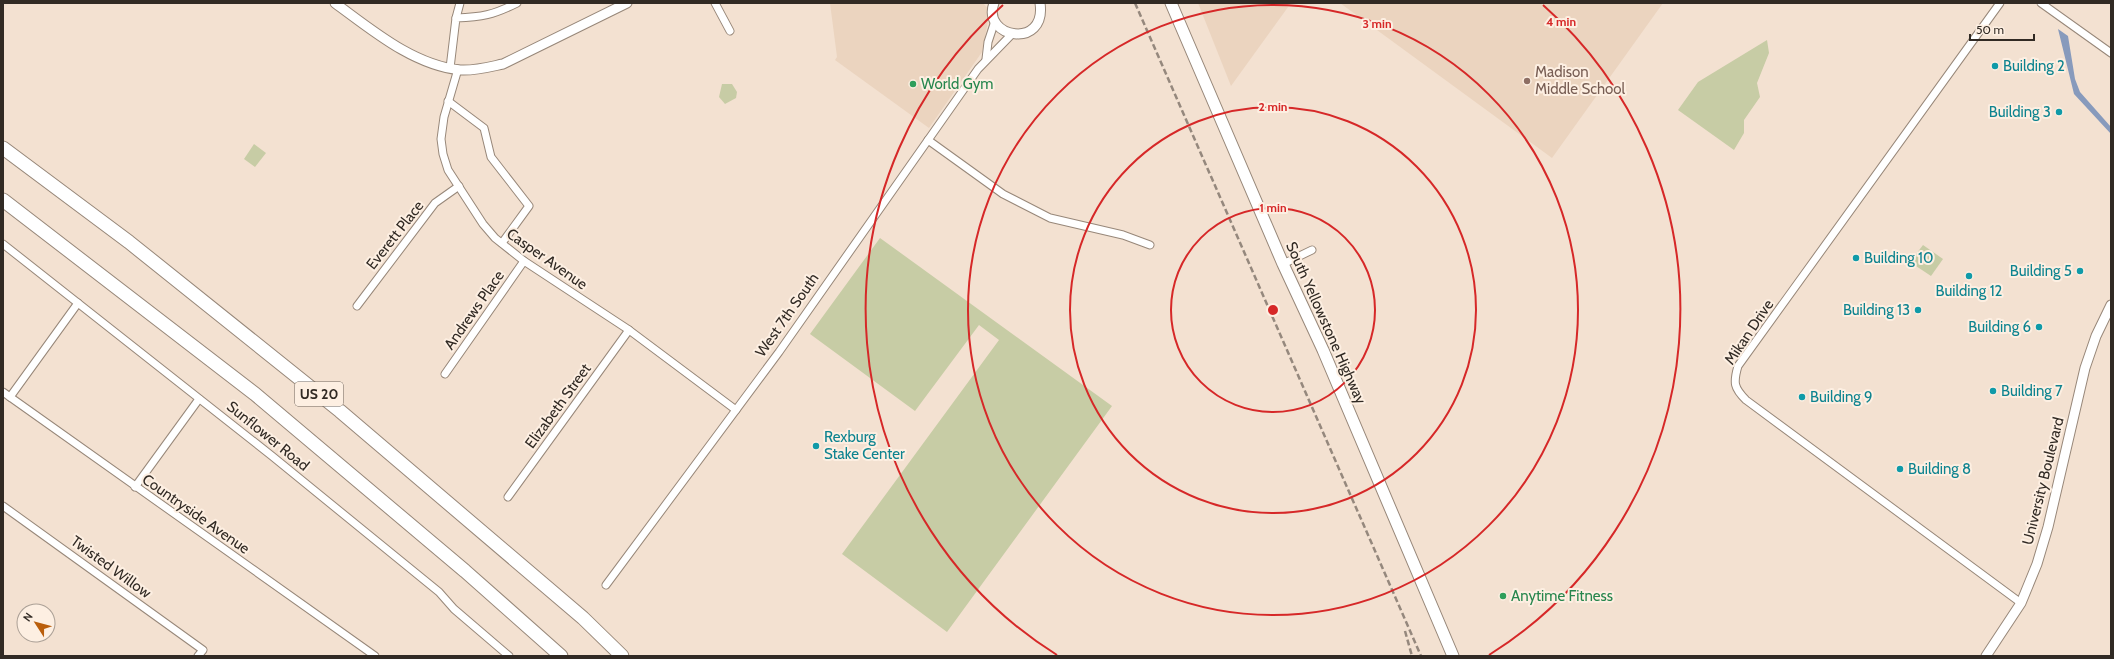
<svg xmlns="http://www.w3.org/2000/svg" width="2114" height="659" font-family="Cabin,sans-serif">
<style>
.built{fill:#ebd4bf}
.green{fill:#c7cca5}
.water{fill:#879abc}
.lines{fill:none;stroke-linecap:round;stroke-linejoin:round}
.minor-casing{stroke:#978779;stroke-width:9}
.tertiary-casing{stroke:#978779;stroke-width:11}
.primary-casing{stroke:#978779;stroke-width:13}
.motorway-casing{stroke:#978779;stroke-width:15}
.minor{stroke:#fff;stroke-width:7}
.tertiary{stroke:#fff;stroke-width:9}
.primary{stroke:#fff;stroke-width:11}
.motorway{stroke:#fff;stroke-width:13}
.rail{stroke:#95887d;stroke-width:2.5;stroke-dasharray:6 3;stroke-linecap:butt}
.ring{fill:none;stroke:#d62828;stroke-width:2}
.culture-dot{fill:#0f9aa8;stroke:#fdefe2;stroke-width:1.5}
.education-dot{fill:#8d6e63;stroke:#fdefe2;stroke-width:1.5}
.leisure-dot{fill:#2e9e5b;stroke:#fdefe2;stroke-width:1.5}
.labels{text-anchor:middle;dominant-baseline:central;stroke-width:4;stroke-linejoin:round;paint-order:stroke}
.shield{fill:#fdefe2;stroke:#6e655d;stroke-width:1}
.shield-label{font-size:14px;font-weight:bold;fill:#312a24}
.culture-label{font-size:15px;fill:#0d838f;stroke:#fdefe2;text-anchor:start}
.education-label{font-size:15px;fill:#785e54;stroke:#fdefe2;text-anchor:start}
.leisure-label{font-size:15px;fill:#27864d;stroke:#fdefe2;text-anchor:start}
.street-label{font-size:15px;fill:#312a24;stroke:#fdefe2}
.centre{fill:#d62828;stroke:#fdefe2;stroke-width:2}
.ring-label{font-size:12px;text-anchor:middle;font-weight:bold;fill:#d62828;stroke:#fdefe2;stroke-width:4;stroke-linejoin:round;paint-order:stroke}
</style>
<rect width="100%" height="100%" fill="#f3e1d1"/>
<g class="built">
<path d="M 830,3 L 983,3 L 990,11 L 982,52 L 929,128 L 835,60 L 837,57 Z"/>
<path d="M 1198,3 L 1291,3 L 1231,86 Z"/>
<path d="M 1340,3 L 1663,3 L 1552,158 Z"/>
</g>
<g class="green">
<path d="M 1767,40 L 1769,53 L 1757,83 L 1760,97 L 1744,120 L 1744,133 L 1734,150 L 1678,110 L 1698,82 Z"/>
<path d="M 722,84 L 732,84 L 737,92 L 736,98 L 725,104 L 719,97 Z"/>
<path d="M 254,144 L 266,153 L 255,167 L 244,159 Z"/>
<path d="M 880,238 L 1112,406 L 947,632 L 842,554 L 999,340 L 979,325 L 915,411 L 810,334 Z"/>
<path d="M 1923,245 L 1943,259 L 1931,276 L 1910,262 Z"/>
</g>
<path class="water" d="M 2058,29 L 2068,36 L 2075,79 L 2080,92 L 2111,127 L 2111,134 L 2074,94 Z"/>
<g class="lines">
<defs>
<g id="minor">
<path d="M 715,3 L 730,31"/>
<path d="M 2000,3 L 1738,366 C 1733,383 1734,388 1746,400 L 2021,603"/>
<path d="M 2041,3 L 2111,53"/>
<path d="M 456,18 L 460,3"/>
<path d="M 986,59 L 988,42 L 995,21"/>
<path d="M 450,68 L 456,18 C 482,17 493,15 517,3"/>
<path d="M 458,69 L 444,117 L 441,139 L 443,154 L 448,170 L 483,224 L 495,238 L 524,261 L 629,330 L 736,410"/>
<path d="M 448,101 L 484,128 L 491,157 L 529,206 L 502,243"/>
<path d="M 928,140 L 1003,194 L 1050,218 L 1123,235 L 1150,245"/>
<path d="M 3,244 L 272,456 L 439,592 L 454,609 L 509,656"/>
<path d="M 1283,264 L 1312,250"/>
<path d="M 357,306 L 435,203 L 459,186"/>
<path d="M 445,374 L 524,261"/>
<path d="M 3,392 L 375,656"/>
<path d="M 10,397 L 78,303"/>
<path d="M 135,487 L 199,399"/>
<path d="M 508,497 L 629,330"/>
<path d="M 3,506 L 203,650 L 198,656"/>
<path d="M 606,585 L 779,352 L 978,69 L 1012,34"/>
</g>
<g id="tertiary">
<path d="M 335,3 C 372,30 413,65 460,70 C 475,71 489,67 503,64 L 627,3"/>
<path d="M 994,3 C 981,38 1047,50 1040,3"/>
<path d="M 1986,656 L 2021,603 L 2037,564 L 2048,527 L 2085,368 L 2096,336 L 2111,305"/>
</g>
<path id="primary" d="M 1171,3 L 1283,264 L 1323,350 L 1453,656"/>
<g id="motorway">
<path d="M 3,148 L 129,242 L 340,411 L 583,618 L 622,656"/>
<path d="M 3,200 L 255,394 L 465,571 L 561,656"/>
</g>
</defs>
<use href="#minor" class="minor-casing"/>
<use href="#tertiary" class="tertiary-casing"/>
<use href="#primary" class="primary-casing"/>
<use href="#motorway" class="motorway-casing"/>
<use href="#minor" class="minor"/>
<use href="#tertiary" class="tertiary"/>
<use href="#primary" class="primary"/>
<use href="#motorway" class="motorway"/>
<g class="rail">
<path d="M 1135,3 L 1421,656"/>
<path d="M 1405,631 L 1412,656"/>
</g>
</g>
<g class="ring">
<circle cx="1273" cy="310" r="102"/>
<circle cx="1273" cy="310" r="203"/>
<circle cx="1273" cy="310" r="305"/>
<path d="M1057 655A407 407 0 0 1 1003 5M1543 5A407 407 0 0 1 1489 655"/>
</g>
<g class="culture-dot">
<circle cx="1995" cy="66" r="4"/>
<circle cx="2059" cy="112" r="4"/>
<circle cx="1856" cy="258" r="4"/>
<circle cx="2080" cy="271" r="4"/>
<circle cx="1969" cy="276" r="4"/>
<circle cx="1918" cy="310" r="4"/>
<circle cx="2039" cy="327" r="4"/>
<circle cx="1993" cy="391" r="4"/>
<circle cx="1802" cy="397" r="4"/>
<circle cx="816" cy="446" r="4"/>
<circle cx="1900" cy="469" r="4"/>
</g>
<circle class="education-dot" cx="1527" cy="81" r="4"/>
<g class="leisure-dot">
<circle cx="913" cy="84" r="4"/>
<circle cx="1503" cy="596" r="4"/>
</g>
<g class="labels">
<rect class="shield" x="295" y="382" width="48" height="24" rx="3"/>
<g class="shield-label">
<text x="319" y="394">US 20</text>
</g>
<g class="culture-label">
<text x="2003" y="66">Building 2</text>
<text x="2051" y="112" text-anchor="end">Building 3</text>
<text x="1864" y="258">Building 10</text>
<text x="2072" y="271" text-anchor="end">Building 5</text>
<text x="1969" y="291" text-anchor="middle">Building 12</text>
<text x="1910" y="310" text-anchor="end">Building 13</text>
<text x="2031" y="327" text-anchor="end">Building 6</text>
<text x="2001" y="391">Building 7</text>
<text x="1810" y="397">Building 9</text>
<text x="824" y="437">Rexburg<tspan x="824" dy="17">Stake Center</tspan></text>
<text x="1908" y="469">Building 8</text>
</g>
<g class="education-label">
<text x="1535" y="72">Madison<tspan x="1535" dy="17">Middle School</tspan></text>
</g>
<g class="leisure-label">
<text x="921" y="84">World Gym</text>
<text x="1511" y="596">Anytime Fitness</text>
</g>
<g class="street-label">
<text transform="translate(395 235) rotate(-52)">Everett Place</text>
<text transform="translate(547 259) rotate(35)">Casper Avenue</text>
<text transform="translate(474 310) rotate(-55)">Andrews Place</text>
<text transform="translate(787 315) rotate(-55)">West 7th South</text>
<text transform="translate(1326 323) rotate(66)">South Yellowstone Highway</text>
<text transform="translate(1749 332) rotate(-56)">Mikan Drive</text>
<text transform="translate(558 406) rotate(-54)">Elizabeth Street</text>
<text transform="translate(268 436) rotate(39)">Sunflower Road</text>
<text transform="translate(2043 481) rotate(-76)">University Boulevard</text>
<text transform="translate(196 514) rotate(35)">Countryside Avenue</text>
<text transform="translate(111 567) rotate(36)">Twisted Willow</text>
</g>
</g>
<circle cx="1273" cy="310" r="6" class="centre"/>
<g class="ring-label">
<text x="1561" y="26">4 min</text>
<text x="1377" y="28">3 min</text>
<text x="1273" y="111">2 min</text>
<text x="1273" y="212">1 min</text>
</g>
<rect width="2114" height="659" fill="none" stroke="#312a24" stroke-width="8"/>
<g transform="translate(36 623) rotate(306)"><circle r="19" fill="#fdefe2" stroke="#aba096"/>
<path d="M0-3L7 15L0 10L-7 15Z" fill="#ba5e0b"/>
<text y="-6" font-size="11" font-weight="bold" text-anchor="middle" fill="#312a24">N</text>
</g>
<path d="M1970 34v6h64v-6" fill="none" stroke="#312a24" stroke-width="2"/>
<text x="1976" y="34" font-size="12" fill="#312a24" stroke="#fdefe2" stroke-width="3" paint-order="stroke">50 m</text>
</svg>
